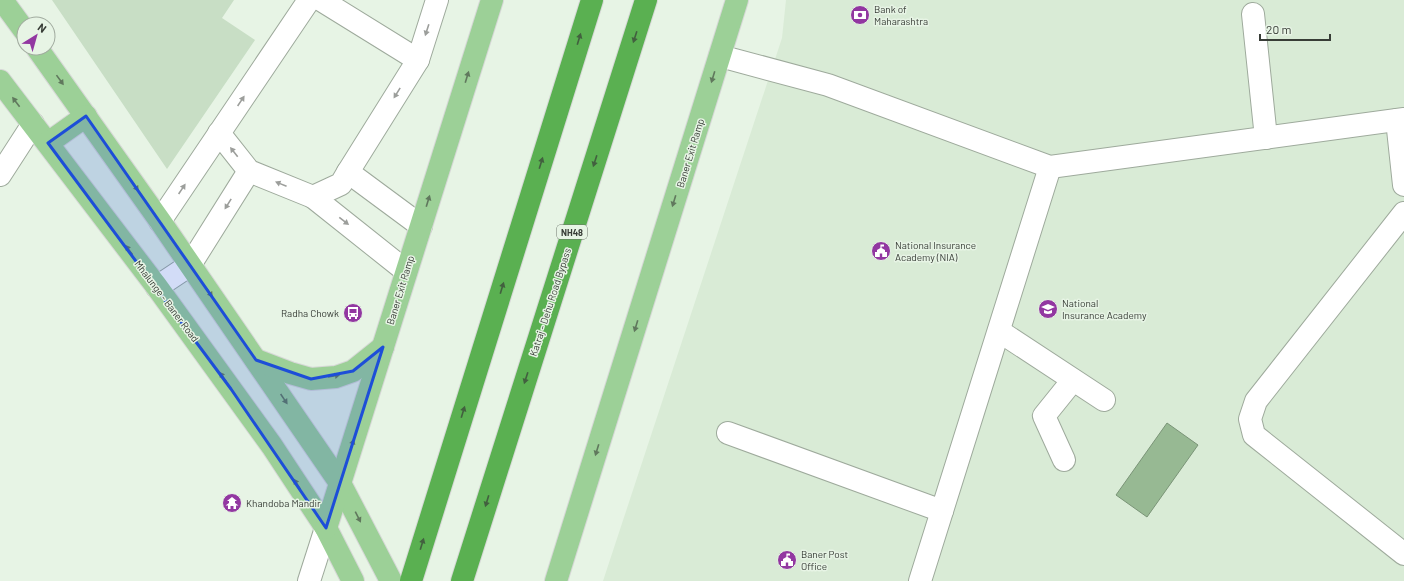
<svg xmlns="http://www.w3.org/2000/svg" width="1404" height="581" font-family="Barlow,sans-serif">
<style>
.built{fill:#d9ebd6}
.green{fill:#c8dec5}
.water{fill:#97b993;stroke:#7a9477}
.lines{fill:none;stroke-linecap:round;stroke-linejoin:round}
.minor-casing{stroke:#9eaa9c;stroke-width:24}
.major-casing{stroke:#d7d8d7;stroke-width:24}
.highway-casing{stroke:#d7d8d7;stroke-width:24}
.minor{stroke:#fff;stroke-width:22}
.major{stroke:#9cd097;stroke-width:22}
.highway{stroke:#5ab051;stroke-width:22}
.oneway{fill:#9c9e9b}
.oneway2{fill:#42603f}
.oneway3{fill:#60785d}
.marked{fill:#1d4ed8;fill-opacity:0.2;stroke:#1d4ed8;stroke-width:3;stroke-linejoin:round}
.labels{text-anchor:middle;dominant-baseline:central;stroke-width:3;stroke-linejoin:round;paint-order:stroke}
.shield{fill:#e7f4e5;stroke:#6c746b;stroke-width:1}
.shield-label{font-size:9px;font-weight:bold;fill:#383d37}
.poi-label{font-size:10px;fill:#383d37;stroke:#e7f4e5;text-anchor:start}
.street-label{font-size:10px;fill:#383d37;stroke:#e7f4e5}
</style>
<rect width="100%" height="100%" fill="#e7f4e5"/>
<path class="built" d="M 786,0 L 1404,0 L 1404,581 L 603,581 L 782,38 Z"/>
<path class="green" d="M 52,0 L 234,0 L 222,18 L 255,40 L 167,169 Z"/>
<path class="water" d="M 1167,423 L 1198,445 L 1147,517 L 1116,495 Z"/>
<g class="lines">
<defs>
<g id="minor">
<path d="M 321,0 L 418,60"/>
<path d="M 1253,14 L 1266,138"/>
<path d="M 720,56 L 828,85 L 1050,167 L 1404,119"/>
<path d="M 1397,120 L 1404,185"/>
<path d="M 219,133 L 249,171 L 313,197 L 341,184 L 348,172 L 418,60 L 437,0"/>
<path d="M 348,172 L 421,226"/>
<path d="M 0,175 L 33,124"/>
<path d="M 313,197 L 406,271"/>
<path d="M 1404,213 L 1256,401 L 1250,419 L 1254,435 L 1404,554"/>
<path d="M 160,221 L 309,0"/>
<path d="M 157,287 L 190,265 L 249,171"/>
<path d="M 999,331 L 1104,400"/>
<path d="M 728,433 L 942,511"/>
<path d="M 1064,460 L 1044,416 L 1073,380"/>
<path d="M 309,581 L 326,528"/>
<path d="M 920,581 L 1050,167"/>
</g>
<g id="major">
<path d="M 2,0 L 24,30"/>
<path d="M 37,48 L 160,221 L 340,483 L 391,581"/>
<path d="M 0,81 L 157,287 L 272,446 L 326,528 L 353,581"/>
<path d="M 48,143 L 86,116"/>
<path d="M 256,360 L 290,373 L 311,379 L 336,377 L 353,371 L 383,347"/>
<path d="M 326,528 L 492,0"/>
<path d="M 556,581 L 737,0"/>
</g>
<g id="highway">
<path d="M 411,581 L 592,0"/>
<path d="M 462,581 L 646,0"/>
</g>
</defs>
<use href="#minor" class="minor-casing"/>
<use href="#major" class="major-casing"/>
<use href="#highway" class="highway-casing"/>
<use href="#minor" class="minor"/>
<use href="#major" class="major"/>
<use href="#highway" class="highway"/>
</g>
<defs><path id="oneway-solid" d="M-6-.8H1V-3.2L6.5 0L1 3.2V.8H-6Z"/></defs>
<g class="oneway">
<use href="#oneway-solid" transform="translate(427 30) rotate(108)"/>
<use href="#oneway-solid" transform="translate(397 93) rotate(122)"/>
<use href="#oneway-solid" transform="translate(241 101) rotate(-56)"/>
<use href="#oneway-solid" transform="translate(234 152) rotate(-128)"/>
<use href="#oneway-solid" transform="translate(281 184) rotate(-158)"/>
<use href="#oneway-solid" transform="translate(182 189) rotate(-56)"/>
<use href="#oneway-solid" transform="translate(228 204) rotate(122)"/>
<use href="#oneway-solid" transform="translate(344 221) rotate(38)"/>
</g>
<g class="oneway2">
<use href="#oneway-solid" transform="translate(635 37) rotate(108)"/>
<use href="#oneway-solid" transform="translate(579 39) rotate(-73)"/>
<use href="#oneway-solid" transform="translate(595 161) rotate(108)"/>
<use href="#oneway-solid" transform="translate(541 163) rotate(-73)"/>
<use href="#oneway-solid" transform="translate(502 288) rotate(-73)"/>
<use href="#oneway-solid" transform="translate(526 378) rotate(108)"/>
<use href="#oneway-solid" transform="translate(463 412) rotate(-73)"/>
<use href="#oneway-solid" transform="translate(487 501) rotate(107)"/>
<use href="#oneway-solid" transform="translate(422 544) rotate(-73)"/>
</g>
<g class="oneway3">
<use href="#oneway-solid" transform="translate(467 77) rotate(-73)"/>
<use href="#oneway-solid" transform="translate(713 77) rotate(107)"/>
<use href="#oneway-solid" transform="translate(60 80) rotate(54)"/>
<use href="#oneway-solid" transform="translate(16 102) rotate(-127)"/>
<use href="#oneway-solid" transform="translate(135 186) rotate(55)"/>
<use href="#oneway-solid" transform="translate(428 201) rotate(-73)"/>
<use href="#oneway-solid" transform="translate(674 201) rotate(107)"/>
<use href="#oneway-solid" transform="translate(129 250) rotate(-127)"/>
<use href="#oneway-solid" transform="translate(209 292) rotate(55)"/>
<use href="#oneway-solid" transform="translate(636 326) rotate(107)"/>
<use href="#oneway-solid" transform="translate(334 376) rotate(-10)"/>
<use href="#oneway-solid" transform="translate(223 377) rotate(-126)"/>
<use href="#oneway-solid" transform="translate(284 399) rotate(56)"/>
<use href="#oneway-solid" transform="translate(352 445) rotate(-73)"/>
<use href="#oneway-solid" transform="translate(597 450) rotate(107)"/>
<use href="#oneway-solid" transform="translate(297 484) rotate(-123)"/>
<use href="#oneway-solid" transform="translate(358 517) rotate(63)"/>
</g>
<path class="marked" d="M 86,116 L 256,360 L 311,379 L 353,371 L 383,347 L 326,528 L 231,389 L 48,143 Z"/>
<defs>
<symbol id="bank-disc" viewBox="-11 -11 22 22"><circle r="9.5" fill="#9237a1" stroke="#e7f4e5"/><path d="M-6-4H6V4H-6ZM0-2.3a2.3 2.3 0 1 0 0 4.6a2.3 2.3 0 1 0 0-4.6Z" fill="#fff"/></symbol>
<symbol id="civic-disc" viewBox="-11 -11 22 22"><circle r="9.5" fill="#9237a1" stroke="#e7f4e5"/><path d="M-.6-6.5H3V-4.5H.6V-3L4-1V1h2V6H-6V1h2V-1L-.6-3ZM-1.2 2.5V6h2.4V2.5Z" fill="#fff"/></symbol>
<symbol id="university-disc" viewBox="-11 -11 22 22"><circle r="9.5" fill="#9237a1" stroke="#e7f4e5"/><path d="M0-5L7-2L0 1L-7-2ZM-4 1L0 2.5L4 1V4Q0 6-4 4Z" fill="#fff"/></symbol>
<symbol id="bus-disc" viewBox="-11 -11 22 22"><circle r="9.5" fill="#9237a1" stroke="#e7f4e5"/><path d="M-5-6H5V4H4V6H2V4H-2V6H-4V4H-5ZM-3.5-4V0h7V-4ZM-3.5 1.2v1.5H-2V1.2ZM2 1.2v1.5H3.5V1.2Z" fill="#fff"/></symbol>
<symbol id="temple-disc" viewBox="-11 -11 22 22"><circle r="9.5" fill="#9237a1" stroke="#e7f4e5"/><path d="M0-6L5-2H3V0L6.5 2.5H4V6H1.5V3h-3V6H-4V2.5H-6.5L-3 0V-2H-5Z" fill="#fff"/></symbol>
</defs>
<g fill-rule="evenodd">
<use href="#bank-disc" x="849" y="4" width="22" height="22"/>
<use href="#civic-disc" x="870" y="240" width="22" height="22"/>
<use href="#university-disc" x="1037" y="298" width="22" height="22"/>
<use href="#bus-disc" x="342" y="302" width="22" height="22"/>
<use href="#temple-disc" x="221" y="492" width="22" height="22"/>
<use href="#civic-disc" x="776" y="549" width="22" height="22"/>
</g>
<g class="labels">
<rect class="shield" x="557" y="225" width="30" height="14" rx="3"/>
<g class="shield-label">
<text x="572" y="232">NH48</text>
</g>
<g class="poi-label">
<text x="874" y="9">Bank of<tspan x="874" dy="12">Maharashtra</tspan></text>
<text x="895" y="245">National Insurance<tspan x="895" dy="12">Academy (NIA)</tspan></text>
<text x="1062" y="303">National<tspan x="1062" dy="12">Insurance Academy</tspan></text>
<text x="339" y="313" text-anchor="end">Radha Chowk</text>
<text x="246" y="503">Khandoba Mandir</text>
<text x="801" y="554">Baner Post<tspan x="801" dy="12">Office</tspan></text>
</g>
<g class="street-label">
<text transform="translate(690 153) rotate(-73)">Baner Exit Ramp</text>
<text transform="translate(400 290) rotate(-73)">Baner Exit Ramp</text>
<text transform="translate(167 301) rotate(53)">Mhalunge - Baner Road</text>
<text transform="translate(550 302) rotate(-72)">Katraj - Dehu Road Bypass</text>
</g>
</g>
<g transform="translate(36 36) rotate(37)"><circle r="19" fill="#e7f4e5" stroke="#a1ab9f"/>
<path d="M0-3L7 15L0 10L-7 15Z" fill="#9237a1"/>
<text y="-6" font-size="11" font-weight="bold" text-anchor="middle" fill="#383d37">N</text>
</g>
<path d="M1260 34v6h70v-6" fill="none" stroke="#383d37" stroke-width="2"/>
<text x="1266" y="34" font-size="12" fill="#383d37" stroke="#e7f4e5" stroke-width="3" paint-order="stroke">20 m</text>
</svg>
